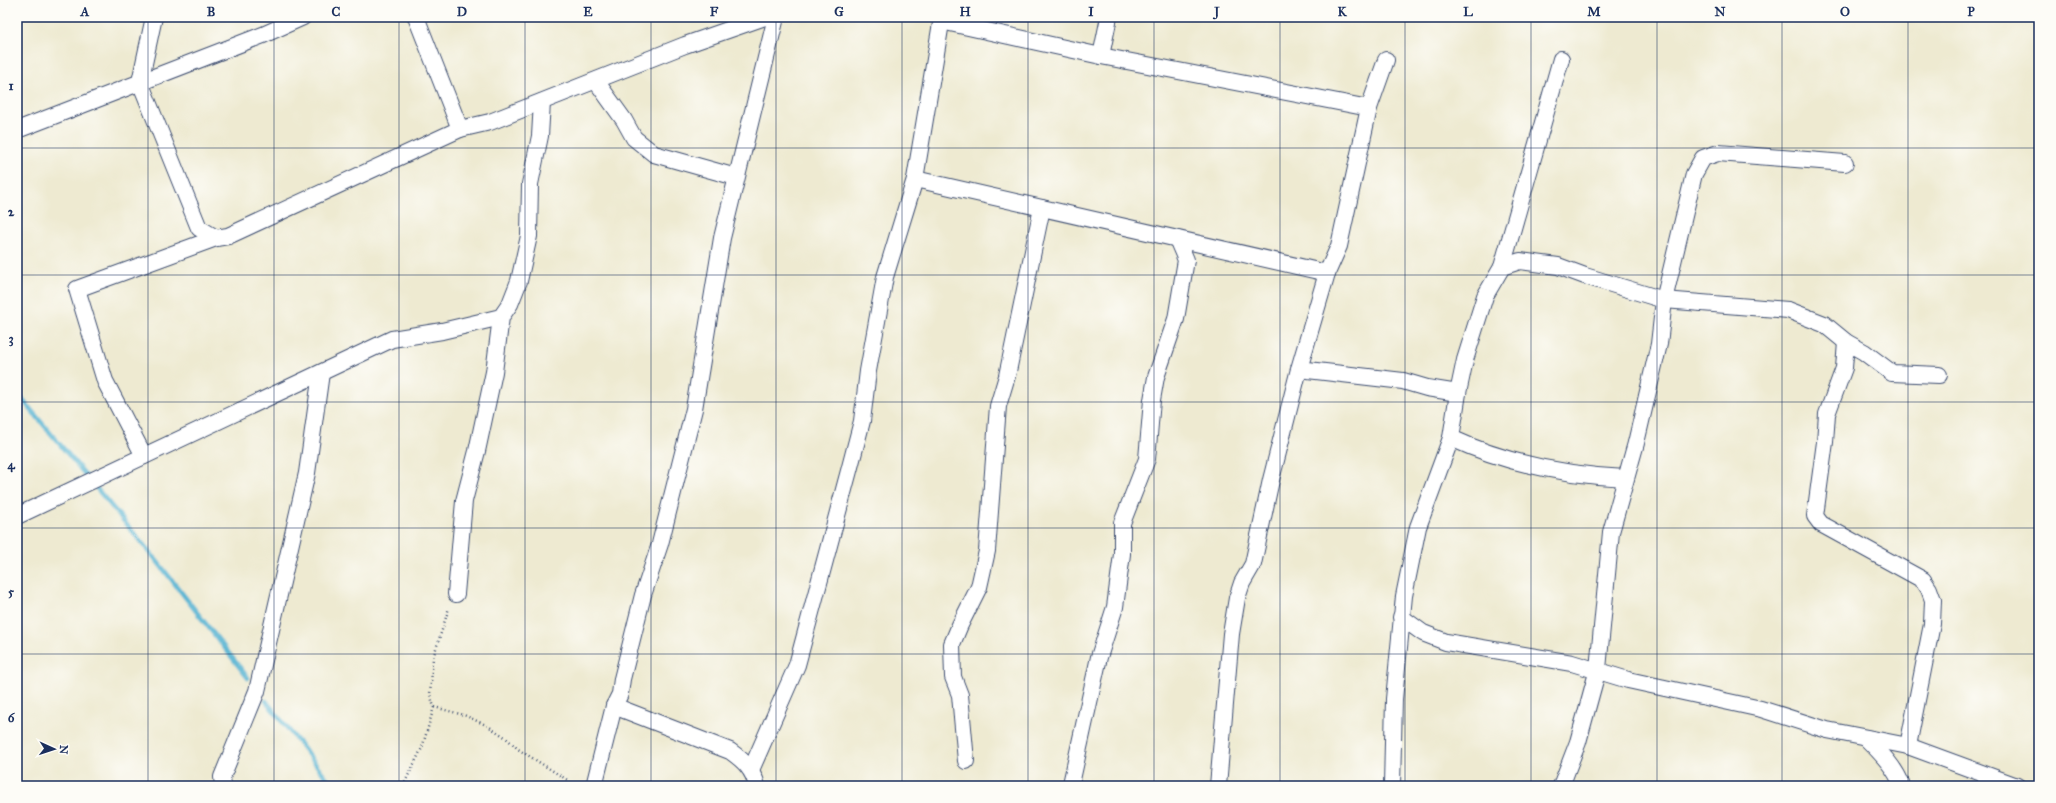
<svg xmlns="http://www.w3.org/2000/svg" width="2056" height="803" font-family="'IM FELL Great Primer',serif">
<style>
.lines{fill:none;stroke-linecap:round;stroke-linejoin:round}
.stream{stroke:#52b2d1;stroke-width:4.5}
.minor-casing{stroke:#3b4b6f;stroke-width:18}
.path{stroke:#3b4b6f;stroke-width:2.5;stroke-dasharray:1 3;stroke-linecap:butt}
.minor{stroke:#fff;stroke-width:16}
.grid{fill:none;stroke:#1b2f5e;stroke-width:1;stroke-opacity:0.55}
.neatline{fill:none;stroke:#1b2f5e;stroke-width:1.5}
.grid-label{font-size:13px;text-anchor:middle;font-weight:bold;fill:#1b2f5e}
</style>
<rect width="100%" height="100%" fill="#fdfcf7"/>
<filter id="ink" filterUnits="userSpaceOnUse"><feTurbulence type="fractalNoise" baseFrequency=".025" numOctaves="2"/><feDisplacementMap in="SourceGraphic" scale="8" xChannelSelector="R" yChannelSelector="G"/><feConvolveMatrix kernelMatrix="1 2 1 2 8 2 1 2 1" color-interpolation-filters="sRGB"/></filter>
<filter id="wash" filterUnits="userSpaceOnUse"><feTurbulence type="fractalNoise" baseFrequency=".012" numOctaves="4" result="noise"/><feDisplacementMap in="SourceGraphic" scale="16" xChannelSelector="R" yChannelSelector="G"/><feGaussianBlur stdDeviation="0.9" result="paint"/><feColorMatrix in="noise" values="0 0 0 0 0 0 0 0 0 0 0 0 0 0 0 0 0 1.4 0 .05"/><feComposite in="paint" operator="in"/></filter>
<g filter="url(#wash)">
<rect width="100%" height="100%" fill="#eeead1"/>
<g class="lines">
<g class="stream">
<path d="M 17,393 L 88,478"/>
<path d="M 93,484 L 157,561 L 248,678"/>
<path d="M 266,701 L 333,786"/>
</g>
</g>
</g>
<g filter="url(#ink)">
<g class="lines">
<defs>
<g id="minor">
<path d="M 154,17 L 140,82 L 199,228 L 216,238 L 228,236 L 460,129 L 490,122 L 685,45 L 765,17"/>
<path d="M 416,17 L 460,129"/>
<path d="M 941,21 L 1101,56 L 1369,108"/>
<path d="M 1101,56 L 1109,17"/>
<path d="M 596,81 L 624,120 L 634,138 L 654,154 L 736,177"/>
<path d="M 17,130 L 263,35 L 303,17"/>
<path d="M 915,179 L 1327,273 L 1339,246 L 1369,108 L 1386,60"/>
<path d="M 1502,267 L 1561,59"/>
<path d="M 1846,342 L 1844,368 L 1827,414 L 1825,442 L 1815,516 L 1821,524 L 1923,580 L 1929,589 L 1933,600 L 1932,624 L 1908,746"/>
<path d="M 1299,369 L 1403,381 L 1427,388 L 1458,393 L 1465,360 L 1485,296 L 1502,267 L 1520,261 L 1558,266 L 1585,276 L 1664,300 L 1788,310 L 1824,324 L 1846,342 L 1864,352 L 1892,373 L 1939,375"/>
<path d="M 1451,438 C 1505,463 1566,475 1625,478"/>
<path d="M 144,456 L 105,381 L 77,289 L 216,238"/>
<path d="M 17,516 L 392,339 L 442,331 L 501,317 L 510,304 L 519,281 L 529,236 L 530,184 L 540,136 L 542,102"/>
<path d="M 456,594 L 464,501 L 477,451 L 494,372 L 501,317"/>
<path d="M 1401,617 L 1423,633 L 1446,642 L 1572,663 L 1628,680 L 1761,709 L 1827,730 L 1908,746 L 2017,786"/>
<path d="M 1866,738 C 1879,751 1896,768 1902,786"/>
<path d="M 966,761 L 960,695 L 953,677 L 952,644 L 960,625 L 979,587 L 987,551 L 998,406 L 1007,376 L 1042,208"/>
<path d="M 751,770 L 797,665 L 850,467 L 862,421 L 868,371 L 885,277 L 915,179 L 942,17"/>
<path d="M 1071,784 L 1099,657 L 1115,607 L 1122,554 L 1122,523 L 1147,459 L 1152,400 L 1156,377 L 1176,319 L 1186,260 L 1177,239"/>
<path d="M 223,786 L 222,777 L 257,691 L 307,473 L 321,373"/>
<path d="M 594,786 L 614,706"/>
<path d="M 757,786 C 753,769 744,761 730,751 L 614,706 L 620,694 L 622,679 L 643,595 L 660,544 L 694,409 L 722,238 L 776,17"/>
<path d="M 1218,786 L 1231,634 L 1237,598 L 1242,583 L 1253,564 L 1271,480 L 1299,369 L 1327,273"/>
<path d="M 1392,786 L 1394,699 L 1404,596 L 1418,527 L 1451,438 L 1458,393"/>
<path d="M 1561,786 L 1578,742 L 1598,669 L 1611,532 L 1636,443 L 1659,344 L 1664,300 L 1694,174 L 1703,158 L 1718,153 L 1845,163"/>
</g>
</defs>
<use href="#minor" class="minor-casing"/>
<g class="path">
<path d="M 434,707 L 464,715 L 488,726 L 505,737 L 518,749 L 569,781"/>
<path d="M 403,786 L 422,748 L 434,707 L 430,694 L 433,658 L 449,608"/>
</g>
<use href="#minor" class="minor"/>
</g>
</g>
<path class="grid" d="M 148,17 L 148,786M 274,17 L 274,786M 399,17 L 399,786M 525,17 L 525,786M 651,17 L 651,786M 776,17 L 776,786M 902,17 L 902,786M 1028,17 L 1028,786M 1154,17 L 1154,786M 1280,17 L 1280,786M 1405,17 L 1405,786M 1531,17 L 1531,786M 1657,17 L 1657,786M 1782,17 L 1782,786M 1908,17 L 1908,786M 17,148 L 2039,148M 17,275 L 2039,275M 17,402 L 2039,402M 17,528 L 2039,528M 17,654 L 2039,654"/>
<rect width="2056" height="803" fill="none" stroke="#fdfcf7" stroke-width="44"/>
<g transform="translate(54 749) rotate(93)" stroke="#fdfcf7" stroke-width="3" paint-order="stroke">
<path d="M0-3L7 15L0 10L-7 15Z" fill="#1b2f5e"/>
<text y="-6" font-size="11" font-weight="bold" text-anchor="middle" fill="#1b2f5e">N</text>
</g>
<rect x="22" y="22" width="2012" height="759" class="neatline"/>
<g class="grid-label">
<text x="85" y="16">A</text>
<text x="211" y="16">B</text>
<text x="336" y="16">C</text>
<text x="462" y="16">D</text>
<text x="588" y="16">E</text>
<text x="714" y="16">F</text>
<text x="839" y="16">G</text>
<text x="965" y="16">H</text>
<text x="1091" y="16">I</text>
<text x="1217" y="16">J</text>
<text x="1342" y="16">K</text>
<text x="1468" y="16">L</text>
<text x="1594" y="16">M</text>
<text x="1720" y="16">N</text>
<text x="1845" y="16">O</text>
<text x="1971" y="16">P</text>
<text x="11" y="90">1</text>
<text x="11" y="216">2</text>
<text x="11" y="343">3</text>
<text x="11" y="469">4</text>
<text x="11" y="596">5</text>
<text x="11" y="722">6</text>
</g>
</svg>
